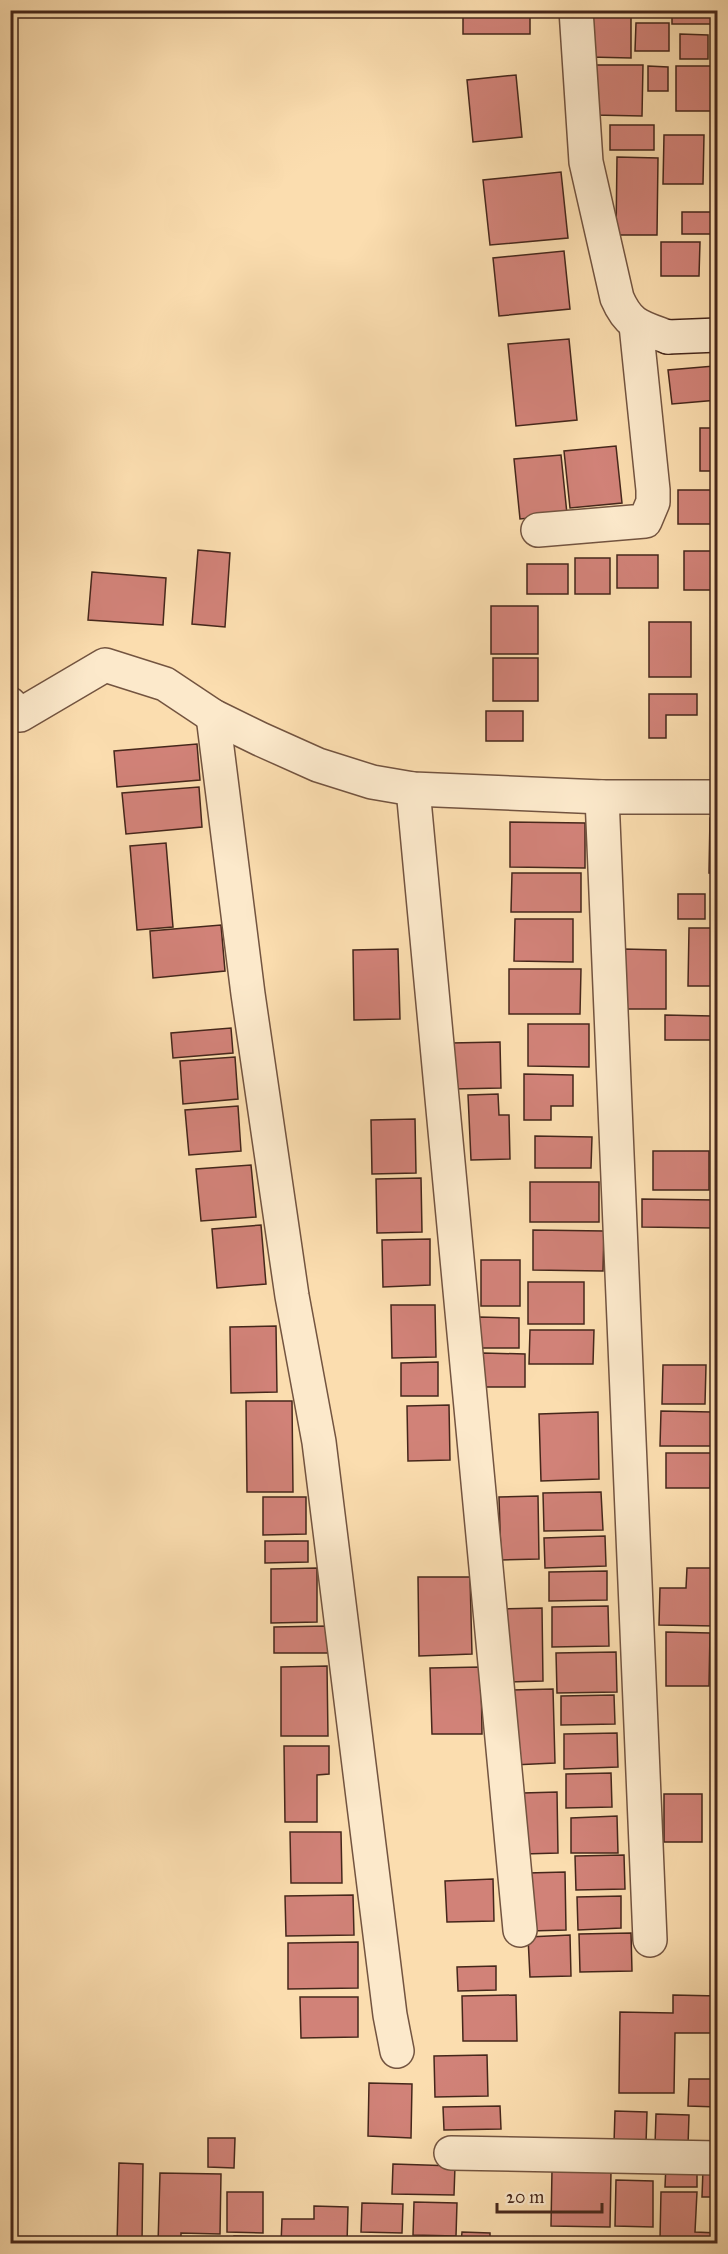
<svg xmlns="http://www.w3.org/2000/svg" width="728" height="2254" font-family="'IM FELL Great Primer',serif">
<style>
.building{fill:#d18278;stroke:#46271b;stroke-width:1.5}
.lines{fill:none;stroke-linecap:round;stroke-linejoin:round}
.street-casing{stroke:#735440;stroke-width:36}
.secondary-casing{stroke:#46271b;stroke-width:36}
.street{stroke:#fce9cb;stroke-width:33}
.secondary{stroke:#fce9cb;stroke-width:33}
</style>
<rect width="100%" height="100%" fill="#fbddaf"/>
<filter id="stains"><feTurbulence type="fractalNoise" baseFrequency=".00333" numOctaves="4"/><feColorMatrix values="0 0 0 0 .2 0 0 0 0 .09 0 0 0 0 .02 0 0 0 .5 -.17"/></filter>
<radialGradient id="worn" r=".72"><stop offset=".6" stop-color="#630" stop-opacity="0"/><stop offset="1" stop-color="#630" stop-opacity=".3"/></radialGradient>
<g class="building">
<rect x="463" y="10" width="67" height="24"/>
<path d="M 589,10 L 631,10 L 631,58 L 589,57 Z"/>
<rect x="672" y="10" width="46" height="14"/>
<path d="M 636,23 L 669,23 L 669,51 L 635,51 Z"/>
<path d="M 680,34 L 708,35 L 708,59 L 680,59 Z"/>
<path d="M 593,65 L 643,65 L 642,116 L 593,115 Z"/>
<path d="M 648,66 L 668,67 L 668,91 L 648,91 Z"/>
<rect x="676" y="66" width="42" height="45"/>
<path d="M 516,75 L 522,137 L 473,142 L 467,80 Z"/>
<rect x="610" y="125" width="44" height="25"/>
<path d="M 664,135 L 704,135 L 703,184 L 663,184 Z"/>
<path d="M 617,157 L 658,158 L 657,235 L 616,235 Z"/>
<path d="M 561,172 L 568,238 L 490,245 L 483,180 Z"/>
<path d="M 682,212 L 712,212 L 711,234 L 682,234 Z"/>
<path d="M 661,242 L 700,242 L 699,276 L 661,276 Z"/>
<path d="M 564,251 L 570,309 L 499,316 L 493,258 Z"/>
<path d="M 569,339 L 577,420 L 516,426 L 508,344 Z"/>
<path d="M 714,366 L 718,400 L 672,404 L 668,370 Z"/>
<rect x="700" y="428" width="18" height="43"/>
<path d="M 616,446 L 622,503 L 570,508 L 564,451 Z"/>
<path d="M 561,455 L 567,514 L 520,519 L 514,459 Z"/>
<rect x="678" y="490" width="38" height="34"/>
<path d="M 198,550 L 230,553 L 225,627 L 192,624 Z"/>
<rect x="684" y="551" width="34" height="39"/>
<rect x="617" y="555" width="41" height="33"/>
<rect x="575" y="558" width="35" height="36"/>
<rect x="527" y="564" width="41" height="30"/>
<path d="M 92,572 L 166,578 L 163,625 L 88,620 Z"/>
<rect x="491" y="606" width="47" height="48"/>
<rect x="712" y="613" width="6" height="39"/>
<rect x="649" y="622" width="42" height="55"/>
<rect x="715" y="655" width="3" height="75"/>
<rect x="493" y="658" width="45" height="43"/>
<path d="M 649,694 L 697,694 L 697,715 L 666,715 L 666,738 L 649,738 Z"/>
<rect x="486" y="711" width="37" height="30"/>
<path d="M 197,744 L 200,780 L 117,787 L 114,751 Z"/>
<path d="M 199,787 L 202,827 L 126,834 L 122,793 Z"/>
<path d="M 710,818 L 718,818 L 718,873 L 709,873 Z"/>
<path d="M 510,822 L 585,823 L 585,868 L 510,867 Z"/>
<path d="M 166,843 L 173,927 L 137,930 L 130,846 Z"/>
<path d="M 512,873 L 581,873 L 581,912 L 511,912 Z"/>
<rect x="715" y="880" width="3" height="59"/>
<rect x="678" y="894" width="27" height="25"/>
<path d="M 515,919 L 573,919 L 573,962 L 514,961 Z"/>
<path d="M 221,925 L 225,971 L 153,978 L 150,931 Z"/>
<path d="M 689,928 L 712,928 L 712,986 L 688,986 Z"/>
<path d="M 398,949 L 400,1019 L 354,1020 L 353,950 Z"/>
<path d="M 623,949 L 666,950 L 666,1009 L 623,1009 Z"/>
<path d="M 509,969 L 581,969 L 580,1014 L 509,1014 Z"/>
<path d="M 665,1015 L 712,1016 L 711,1040 L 665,1040 Z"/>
<path d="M 528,1024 L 589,1024 L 589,1067 L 528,1066 Z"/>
<path d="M 231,1028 L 233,1053 L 173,1058 L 171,1033 Z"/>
<path d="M 500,1042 L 501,1088 L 452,1089 L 451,1043 Z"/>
<path d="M 235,1057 L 238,1099 L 183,1104 L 180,1061 Z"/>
<path d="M 713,1059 L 718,1059 L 718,1097 L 713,1096 Z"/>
<path d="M 524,1074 L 573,1075 L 573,1106 L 551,1106 L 551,1120 L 524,1120 Z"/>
<path d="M 498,1094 L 499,1115 L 509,1115 L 510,1159 L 471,1160 L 468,1095 Z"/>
<path d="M 238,1106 L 241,1151 L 189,1155 L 185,1110 Z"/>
<path d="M 415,1119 L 416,1173 L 372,1174 L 371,1120 Z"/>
<rect x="713" y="1123" width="5" height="46"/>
<path d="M 535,1136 L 592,1137 L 591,1168 L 535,1168 Z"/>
<rect x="653" y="1151" width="56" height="39"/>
<path d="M 251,1165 L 256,1217 L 201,1221 L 196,1169 Z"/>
<path d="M 421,1178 L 422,1232 L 377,1233 L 376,1179 Z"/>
<rect x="530" y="1182" width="69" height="40"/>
<path d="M 642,1199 L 714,1200 L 714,1228 L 642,1227 Z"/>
<path d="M 261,1225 L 266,1284 L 217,1288 L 212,1229 Z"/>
<path d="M 533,1230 L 604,1231 L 603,1271 L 533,1270 Z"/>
<path d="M 713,1235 L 718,1235 L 718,1284 L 712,1284 Z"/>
<path d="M 430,1239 L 430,1285 L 383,1287 L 382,1240 Z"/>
<rect x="481" y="1260" width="39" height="46"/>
<rect x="528" y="1282" width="56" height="42"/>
<rect x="713" y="1289" width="5" height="42"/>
<path d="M 391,1305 L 435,1305 L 436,1357 L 392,1358 Z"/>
<path d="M 479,1317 L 519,1318 L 519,1348 L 479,1348 Z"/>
<path d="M 276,1326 L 277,1392 L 231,1393 L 230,1327 Z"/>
<path d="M 530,1330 L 594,1330 L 593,1364 L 529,1364 Z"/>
<rect x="713" y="1335" width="5" height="57"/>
<path d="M 483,1353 L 525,1354 L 525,1387 L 483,1387 Z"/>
<path d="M 438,1362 L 438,1396 L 401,1396 L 401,1363 Z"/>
<path d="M 663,1365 L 706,1365 L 705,1404 L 662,1404 Z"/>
<path d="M 246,1401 L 292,1401 L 293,1492 L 247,1492 Z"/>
<path d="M 449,1405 L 450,1460 L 408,1461 L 407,1406 Z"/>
<path d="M 661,1411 L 712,1412 L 712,1446 L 660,1446 Z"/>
<path d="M 598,1412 L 599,1479 L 541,1481 L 539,1414 Z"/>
<path d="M 666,1453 L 711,1453 L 710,1488 L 666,1488 Z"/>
<path d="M 601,1492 L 603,1530 L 544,1531 L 543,1493 Z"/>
<path d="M 538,1496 L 539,1559 L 501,1560 L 499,1497 Z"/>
<path d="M 263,1497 L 306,1497 L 306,1534 L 263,1535 Z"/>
<path d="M 605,1536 L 606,1566 L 545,1568 L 544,1538 Z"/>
<path d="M 265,1541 L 308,1541 L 308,1562 L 265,1563 Z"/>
<path d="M 317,1568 L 317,1622 L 271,1623 L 271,1569 Z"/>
<path d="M 687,1568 L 715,1568 L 715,1626 L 659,1625 L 660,1588 L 686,1588 Z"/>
<path d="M 607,1571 L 607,1600 L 549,1601 L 549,1572 Z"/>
<path d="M 418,1577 L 470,1577 L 472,1654 L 419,1656 Z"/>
<path d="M 608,1606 L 609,1646 L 552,1647 L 552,1607 Z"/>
<path d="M 542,1608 L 543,1681 L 505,1682 L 503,1609 Z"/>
<path d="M 328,1626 L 328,1653 L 274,1653 L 274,1627 Z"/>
<path d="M 666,1632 L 710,1633 L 709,1686 L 666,1686 Z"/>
<path d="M 616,1652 L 617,1692 L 557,1693 L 556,1653 Z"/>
<path d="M 327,1666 L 328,1736 L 281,1736 L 281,1667 Z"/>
<path d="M 481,1667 L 482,1734 L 432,1734 L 430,1668 Z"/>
<rect x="713" y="1685" width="5" height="46"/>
<path d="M 553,1689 L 555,1763 L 513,1765 L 512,1690 Z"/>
<path d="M 614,1695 L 615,1724 L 561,1725 L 561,1696 Z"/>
<path d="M 617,1733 L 618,1767 L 564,1769 L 564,1734 Z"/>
<path d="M 714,1742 L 718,1742 L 718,1796 L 713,1796 Z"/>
<path d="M 284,1746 L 329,1746 L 329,1774 L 317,1775 L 317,1822 L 285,1822 Z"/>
<path d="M 611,1773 L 612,1807 L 566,1808 L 566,1774 Z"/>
<path d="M 557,1792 L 558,1853 L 524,1854 L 523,1793 Z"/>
<rect x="664" y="1794" width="38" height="48"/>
<path d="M 617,1816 L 618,1853 L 571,1853 L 571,1818 Z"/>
<path d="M 290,1832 L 341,1832 L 342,1883 L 291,1883 Z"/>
<path d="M 712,1850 L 718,1850 L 718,1898 L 711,1898 Z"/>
<path d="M 624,1855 L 625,1889 L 576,1890 L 575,1856 Z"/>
<path d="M 565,1872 L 566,1930 L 530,1931 L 528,1873 Z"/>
<path d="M 493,1879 L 494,1921 L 447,1922 L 445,1881 Z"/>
<path d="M 353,1895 L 354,1935 L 286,1936 L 285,1896 Z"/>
<path d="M 621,1896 L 621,1928 L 578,1930 L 577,1897 Z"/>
<rect x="713" y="1906" width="5" height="46"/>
<path d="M 631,1933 L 632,1971 L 580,1972 L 579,1934 Z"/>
<path d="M 570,1935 L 571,1976 L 530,1977 L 528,1937 Z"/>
<path d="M 358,1942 L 358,1988 L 288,1989 L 288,1943 Z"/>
<path d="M 496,1966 L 496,1990 L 458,1991 L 457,1967 Z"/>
<path d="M 516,1995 L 517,2041 L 463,2041 L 462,1996 Z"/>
<path d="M 673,1995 L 718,1996 L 718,2033 L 675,2033 L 674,2093 L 619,2093 L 620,2012 L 673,2013 Z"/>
<path d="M 300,1997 L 358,1997 L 358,2037 L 301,2038 Z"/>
<path d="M 487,2055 L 488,2096 L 435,2097 L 434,2056 Z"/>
<path d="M 689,2079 L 718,2079 L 718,2107 L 688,2106 Z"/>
<path d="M 369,2083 L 412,2084 L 411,2138 L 368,2136 Z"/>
<path d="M 500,2106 L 501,2129 L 444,2130 L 443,2107 Z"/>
<path d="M 615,2111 L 647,2112 L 646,2144 L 614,2143 Z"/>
<path d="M 656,2114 L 689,2115 L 688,2146 L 655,2145 Z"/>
<path d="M 208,2138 L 235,2138 L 234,2168 L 208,2167 Z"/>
<path d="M 119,2163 L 143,2164 L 142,2244 L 117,2244 Z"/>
<path d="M 393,2164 L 455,2166 L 454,2195 L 392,2194 Z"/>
<path d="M 666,2164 L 697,2166 L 697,2187 L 665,2187 Z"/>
<path d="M 703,2169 L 718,2169 L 718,2197 L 702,2197 Z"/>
<path d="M 552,2170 L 611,2171 L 610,2227 L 551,2226 Z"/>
<path d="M 160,2173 L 221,2174 L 220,2234 L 181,2233 L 181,2244 L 158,2244 Z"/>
<path d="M 616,2180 L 653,2181 L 653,2227 L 615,2226 Z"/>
<path d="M 227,2192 L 263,2192 L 263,2233 L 227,2232 Z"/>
<path d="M 661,2192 L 697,2192 L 695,2232 L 718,2233 L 718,2244 L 677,2244 L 678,2239 L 660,2239 Z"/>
<path d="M 414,2202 L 457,2203 L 456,2236 L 413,2235 Z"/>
<path d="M 362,2203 L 403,2204 L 402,2233 L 361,2232 Z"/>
<path d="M 314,2206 L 348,2207 L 347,2244 L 281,2244 L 282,2219 L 314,2219 Z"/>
<path d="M 462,2232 L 490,2233 L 490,2244 L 461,2244 Z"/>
<path d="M 234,2236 L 273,2237 L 272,2244 L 233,2244 Z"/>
<path d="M 368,2240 L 419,2241 L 419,2244 L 368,2244 Z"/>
</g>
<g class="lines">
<defs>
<g id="street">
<path d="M 576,10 L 586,162 L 617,298 C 629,326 641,327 668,337"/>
<path d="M 538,530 L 645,521 L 653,502 L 653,490 L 636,325"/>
<path d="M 10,704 L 20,715 L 105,665 L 165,684 L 213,716 L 260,739 L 318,765 L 372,782 L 413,789 L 602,797 L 718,797"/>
<path d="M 213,716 L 248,994 L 292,1296 L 319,1442 L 390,2015 L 397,2051"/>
<path d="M 413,789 L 520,1930"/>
<path d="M 602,797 L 650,1940"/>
<path d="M 451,2153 L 718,2158"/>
</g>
<path id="secondary" d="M 668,337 L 718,335"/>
</defs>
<use href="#street" class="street-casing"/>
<use href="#secondary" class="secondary-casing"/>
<use href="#street" class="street"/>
<use href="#secondary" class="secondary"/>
</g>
<rect width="728" height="2254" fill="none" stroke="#fbddaf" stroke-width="36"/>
<rect x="12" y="12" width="704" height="2230" fill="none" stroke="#46271b" stroke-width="3"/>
<rect x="18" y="18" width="692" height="2218" fill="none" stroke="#46271b" stroke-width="1.5"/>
<path d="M497 2203v9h105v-9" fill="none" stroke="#46271b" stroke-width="3"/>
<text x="506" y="2203" font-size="18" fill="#46271b" stroke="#fce9cb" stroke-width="4.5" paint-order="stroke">20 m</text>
<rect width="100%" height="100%" filter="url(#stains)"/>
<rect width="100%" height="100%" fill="url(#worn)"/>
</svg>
